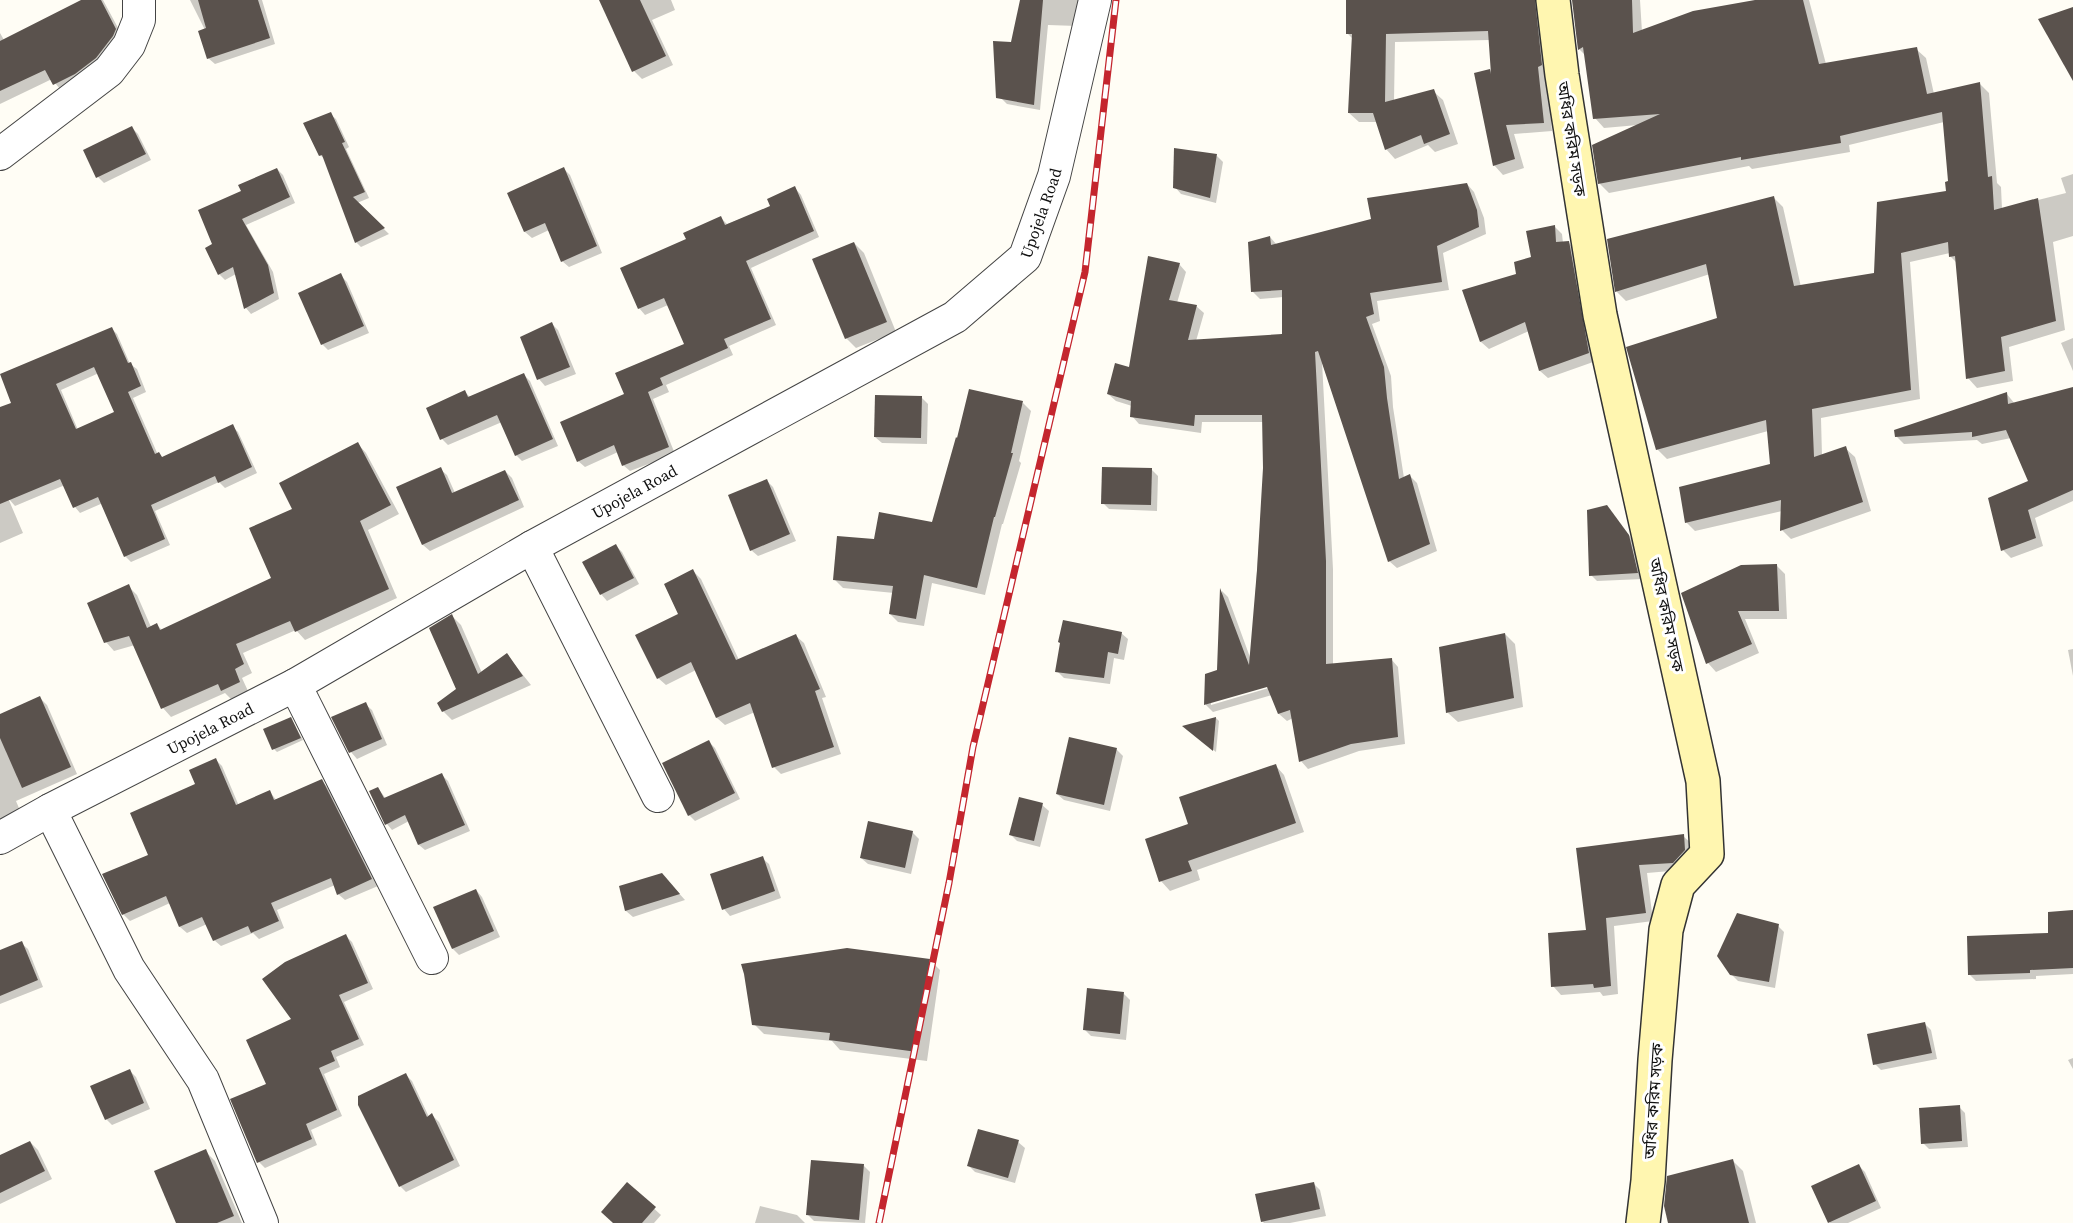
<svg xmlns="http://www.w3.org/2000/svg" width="2073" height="1223" font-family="'Source Serif 4','Noto Sans Bengali',serif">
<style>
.shadow{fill:#0003;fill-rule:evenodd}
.building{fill:#5a524d;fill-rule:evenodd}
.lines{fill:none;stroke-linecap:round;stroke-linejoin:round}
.minor-casing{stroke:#444;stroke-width:34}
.secondary-casing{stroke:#333;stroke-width:36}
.minor{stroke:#fff;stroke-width:32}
.secondary{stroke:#fff6b0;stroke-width:33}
.rail-casing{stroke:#c4262e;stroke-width:7}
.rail{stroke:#fff;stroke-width:4.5;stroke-dasharray:14;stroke-linecap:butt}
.labels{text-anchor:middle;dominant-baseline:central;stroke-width:6;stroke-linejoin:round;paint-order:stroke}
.street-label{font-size:16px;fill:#111;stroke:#fff}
</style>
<rect width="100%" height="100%" fill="#fffdf5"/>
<g class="shadow">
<path d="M 84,0 L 103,0 L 124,39 L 63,93 L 52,79 L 0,104 L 0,33 L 4,40 Z"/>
<path d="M 190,0 L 262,0 L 275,44 L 215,64 L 208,58 L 205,30 Z"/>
<path d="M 601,0 L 671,0 L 675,10 L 652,20 L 673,65 L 642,79 L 634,71 Z"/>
<path d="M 1022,0 L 1083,0 L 1077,26 L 1048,25 L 1040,110 L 1007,104 L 1001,98 Z"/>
<path d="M 1347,0 L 1547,0 L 1547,77 L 1552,131 L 1514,134 L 1524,168 L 1503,175 L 1494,165 L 1490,71 L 1493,74 L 1490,40 L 1395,42 L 1394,101 L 1433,91 L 1443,100 L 1458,144 L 1435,152 L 1428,145 L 1395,159 L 1386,149 L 1378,122 L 1359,122 L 1349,113 L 1353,39 L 1348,34 Z"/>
<path d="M 1573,0 L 1640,0 L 1642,32 L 1762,0 L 1809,0 L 1826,64 L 1916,49 L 1926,58 L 1934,94 L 1980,84 L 1989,93 L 1997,183 L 2001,187 L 2002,209 L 2066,193 L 2061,178 L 2073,174 L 2073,236 L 2053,242 L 2065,330 L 2009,347 L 2013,381 L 1977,388 L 1968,378 L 1957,263 L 1950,256 L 1950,253 L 1910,262 L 1920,399 L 1821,418 L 1822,456 L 1845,448 L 1855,457 L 1871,511 L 1791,539 L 1782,530 L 1782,511 L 1695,531 L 1686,522 L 1772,465 L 1768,431 L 1667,459 L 1657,449 L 1719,319 L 1710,274 L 1626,301 L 1617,292 L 1609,240 L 1774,198 L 1783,207 L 1801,287 L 1875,274 L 1947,192 L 1949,183 L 1944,122 L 1849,145 L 1850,152 L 1752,169 L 1749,166 L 1609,193 L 1600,184 L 1638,125 L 1604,128 L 1595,118 L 1586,56 L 1579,49 Z"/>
<path d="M 330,114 L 336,119 L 349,147 L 346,149 L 369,198 L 357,203 L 389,234 L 361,247 L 356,242 L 326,160 L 320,155 Z"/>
<path d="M 132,128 L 138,134 L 151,160 L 104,183 L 98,177 Z"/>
<path d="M 1217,156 L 1223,162 L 1216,203 L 1181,194 L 1175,187 Z"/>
<path d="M 277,169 L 283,175 L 295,203 L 246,225 L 273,272 L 279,299 L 251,314 L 246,308 L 236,274 L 225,280 L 219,274 L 214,245 L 243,192 Z"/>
<path d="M 564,169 L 570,175 L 602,253 L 569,267 L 562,261 L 549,230 L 532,238 L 525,232 L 509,193 Z"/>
<path d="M 1467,184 L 1474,192 L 1484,218 L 1486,234 L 1443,253 L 1449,290 L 1377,301 L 1380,321 L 1372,324 L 1391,376 L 1393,407 L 1404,478 L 1410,476 L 1417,483 L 1437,551 L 1397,568 L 1389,561 L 1322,362 L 1333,569 L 1333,665 L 1391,659 L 1398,667 L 1405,744 L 1359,751 L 1308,769 L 1301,761 L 1293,718 L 1287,721 L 1279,714 L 1272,695 L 1213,712 L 1206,705 L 1206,675 L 1218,671 L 1222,591 L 1228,597 L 1251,660 L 1264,468 L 1263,422 L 1202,422 L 1201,433 L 1139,424 L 1132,416 L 1132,406 L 1116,401 L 1108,394 L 1130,369 L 1179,264 L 1186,272 L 1177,303 L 1196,306 L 1204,313 L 1196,341 L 1283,335 L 1283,297 L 1260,299 L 1253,292 L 1270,237 L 1277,245 L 1372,220 ZM 1274,683 L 1275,686 L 1211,705 L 1211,702 Z"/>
<path d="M 795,188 L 801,195 L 819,237 L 751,268 L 776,325 L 729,346 L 733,355 L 666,385 L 669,392 L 653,399 L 675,454 L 630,471 L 623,465 L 618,452 L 585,467 L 578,461 L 626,395 L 686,344 L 668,305 L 645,315 L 639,308 L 688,240 L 721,218 L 727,224 L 772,207 Z"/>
<path d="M 1554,226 L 1562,234 L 1563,243 L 1569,243 L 1577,251 L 1596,361 L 1548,378 L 1540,371 L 1529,331 L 1489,349 L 1481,342 L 1464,291 L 1518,275 L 1533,259 Z"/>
<path d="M 854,243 L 864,253 L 896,332 L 856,348 L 846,338 Z"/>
<path d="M 340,275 L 347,282 L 369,333 L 328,350 L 322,344 Z"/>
<path d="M 552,324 L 558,330 L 576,374 L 545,386 L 539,379 L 522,338 Z"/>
<path d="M 112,329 L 117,334 L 130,364 L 137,369 L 146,392 L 133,398 L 158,455 L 163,458 L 232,426 L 238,432 L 257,473 L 225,488 L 219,482 L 155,511 L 170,545 L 131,562 L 125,556 L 103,503 L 80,513 L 75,507 L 65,485 L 15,506 L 8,498 L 23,533 L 0,543 L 0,409 L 13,403 ZM 99,373 L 116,413 L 78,430 L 61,390 Z"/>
<path d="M 2073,338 L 2073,371 L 2061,343 Z"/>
<path d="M 523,374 L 530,381 L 558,446 L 522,461 L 516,455 L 502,422 L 448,445 L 442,439 L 465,392 L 470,397 Z"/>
<path d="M 2073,389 L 2073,501 L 2035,518 L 2043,546 L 2011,558 L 2003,550 L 2030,482 L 2011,438 L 1982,444 L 1977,440 L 1904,444 L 1896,436 L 2006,393 L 2015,404 Z"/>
<path d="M 922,398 L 928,404 L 927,444 L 882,443 L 875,437 Z"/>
<path d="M 1023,403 L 1031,411 L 1019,461 L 1021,463 L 1003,524 L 1002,524 L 985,595 L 932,583 L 924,626 L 898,622 L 890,614 L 894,593 L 843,588 L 835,580 L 876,541 L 934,523 Z"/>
<path d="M 358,444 L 366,453 L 399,514 L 368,530 L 397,598 L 305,640 L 296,630 L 243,653 L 252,673 L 242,678 L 248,691 L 231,699 L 225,693 L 171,717 L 163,708 L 135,645 L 114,651 L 106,642 L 128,586 L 137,595 L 151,627 L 157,625 L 162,630 L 273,579 L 294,509 Z"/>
<path d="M 440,469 L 447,475 L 455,493 L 505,471 L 512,478 L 524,507 L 430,551 L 423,545 L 398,488 Z"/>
<path d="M 1152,470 L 1158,476 L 1157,511 L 1109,509 L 1103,503 Z"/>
<path d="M 767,481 L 773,487 L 796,541 L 758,556 L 751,550 Z"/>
<path d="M 1606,506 L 1635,543 L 1643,579 L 1597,581 L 1591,575 Z"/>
<path d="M 616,546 L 622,552 L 639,584 L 607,601 L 601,594 Z"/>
<path d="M 1777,566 L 1785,574 L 1787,619 L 1745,619 L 1759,653 L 1716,672 L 1708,663 L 1683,594 Z"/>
<path d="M 693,571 L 701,579 L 739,660 L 796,636 L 804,643 L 826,697 L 822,698 L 841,754 L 781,774 L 774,767 L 755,712 L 725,725 L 717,718 L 696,670 L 666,685 L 658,678 Z"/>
<path d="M 452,616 L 461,625 L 482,673 L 507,655 L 531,685 L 452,720 L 443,711 L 458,690 Z"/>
<path d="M 1121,633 L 1128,639 L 1124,660 L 1114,658 L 1110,684 L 1064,678 L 1057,671 L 1061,643 Z"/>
<path d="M 1505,634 L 1515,644 L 1523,707 L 1458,722 L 1448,713 Z"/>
<path d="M 2073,649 L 2073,676 L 2068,650 Z"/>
<path d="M 40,698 L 47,705 L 77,774 L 16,801 L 21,813 L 0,822 L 0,715 Z"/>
<path d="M 365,704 L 372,710 L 387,745 L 357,759 L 351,752 L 333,718 Z"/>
<path d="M 1216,718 L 1219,721 L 1216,752 L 1185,727 Z"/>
<path d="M 291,719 L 303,740 L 277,752 L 274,749 Z"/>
<path d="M 709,742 L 715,748 L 740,799 L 695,821 L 689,815 Z"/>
<path d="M 1116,749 L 1123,756 L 1110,811 L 1064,800 L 1057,794 Z"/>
<path d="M 216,760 L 222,766 L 239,806 L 270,792 L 277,801 L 322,781 L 328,788 L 378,886 L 345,900 L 338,894 L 335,885 L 277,910 L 284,928 L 259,939 L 253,933 L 221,946 L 214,940 L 207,924 L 187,933 L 180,927 L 170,903 L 130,921 L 123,914 L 150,855 Z"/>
<path d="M 1275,765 L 1284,775 L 1304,832 L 1197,870 L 1200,880 L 1170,891 L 1161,881 L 1190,825 Z"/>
<path d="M 442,775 L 448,781 L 470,831 L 425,850 L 419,845 L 409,821 L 392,830 L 387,824 L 378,788 L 386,799 Z"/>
<path d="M 1042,805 L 1049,811 L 1040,847 L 1017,841 L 1011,835 Z"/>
<path d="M 912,832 L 919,839 L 911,874 L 868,864 L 861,858 Z"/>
<path d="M 1683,836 L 1692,844 L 1682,870 L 1647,873 L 1653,921 L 1614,926 L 1618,994 L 1603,996 L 1600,992 L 1561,995 L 1553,986 L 1588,931 L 1577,849 Z"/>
<path d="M 762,858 L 769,864 L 781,898 L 730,916 L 724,909 Z"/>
<path d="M 668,881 L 685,900 L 633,917 L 626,911 L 621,887 Z"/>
<path d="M 476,890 L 482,897 L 500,937 L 459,955 L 453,949 Z"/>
<path d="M 2073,912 L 2073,974 L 2036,976 L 2036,979 L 1976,981 L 1969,974 L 2050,935 Z"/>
<path d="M 1778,926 L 1784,932 L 1775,988 L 1738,981 L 1732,975 Z"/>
<path d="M 346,936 L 352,942 L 373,989 L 344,1002 L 364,1045 L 336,1057 L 340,1067 L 324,1074 L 342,1116 L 311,1130 L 317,1145 L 265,1168 L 259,1162 L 268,1084 L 293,1020 Z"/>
<path d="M 21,943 L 28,949 L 43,987 L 0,1004 L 0,952 Z"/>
<path d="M 930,960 L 940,970 L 927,1061 L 840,1050 L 832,1041 L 764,1034 L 754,1024 Z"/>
<path d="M 1124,994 L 1130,1000 L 1126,1040 L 1091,1036 L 1084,1029 Z"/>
<path d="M 1925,1024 L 1931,1030 L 1937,1059 L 1881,1070 L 1875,1064 Z"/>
<path d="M 2073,1058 L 2073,1069 L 2068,1060 Z"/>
<path d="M 129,1070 L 136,1077 L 150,1109 L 112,1125 L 106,1119 Z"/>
<path d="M 406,1075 L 412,1081 L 429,1117 L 432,1115 L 439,1122 L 460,1166 L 406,1192 L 400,1186 Z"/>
<path d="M 1959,1107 L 1965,1113 L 1968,1147 L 1929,1149 L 1923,1143 Z"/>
<path d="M 30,1142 L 38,1150 L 52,1179 L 0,1204 L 0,1157 Z"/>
<path d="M 1018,1142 L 1025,1148 L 1015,1183 L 975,1172 L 969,1166 Z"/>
<path d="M 205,1151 L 215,1161 L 242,1223 L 177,1223 Z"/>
<path d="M 1733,1161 L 1743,1171 L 1756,1223 L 1670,1223 Z"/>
<path d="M 864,1166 L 870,1172 L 865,1223 L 814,1221 L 808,1215 Z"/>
<path d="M 1859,1166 L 1865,1172 L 1881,1208 L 1848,1223 L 1830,1223 L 1813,1187 Z"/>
<path d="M 627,1184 L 661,1215 L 654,1223 L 614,1223 Z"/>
<path d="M 1314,1184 L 1320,1190 L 1326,1216 L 1290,1223 L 1264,1223 L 1262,1221 Z"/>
<path d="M 760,1206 L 797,1215 L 805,1223 L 755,1223 Z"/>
</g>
<g class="building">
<path d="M 81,0 L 101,0 L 116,29 L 113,36 L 96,58 L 75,74 L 53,85 L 45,70 L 0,91 L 0,41 Z"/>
<path d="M 198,0 L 258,0 L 270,38 L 207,59 L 198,31 L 206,28 Z"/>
<path d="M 599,0 L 640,0 L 666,56 L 632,72 Z"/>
<path d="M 1020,0 L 1043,0 L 1034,105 L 996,98 L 993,41 L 1011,42 Z"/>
<path d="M 1346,0 L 1535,0 L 1542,65 L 1538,67 L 1544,123 L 1506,125 L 1515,159 L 1493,166 L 1474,73 L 1490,69 L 1491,74 L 1488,31 L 1386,34 L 1385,102 L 1434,89 L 1450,134 L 1424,144 L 1421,135 L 1385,150 L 1373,113 L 1348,113 L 1352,34 L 1346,34 Z"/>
<path d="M 1572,0 L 1632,0 L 1633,33 L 1693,11 L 1755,0 L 1803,0 L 1819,64 L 1917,47 L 1927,94 L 1980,82 L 1988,177 L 1992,176 L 1994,210 L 2038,198 L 2056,321 L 2001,337 L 2005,371 L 1966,379 L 1955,256 L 1949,257 L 1948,242 L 1901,253 L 1911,390 L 1812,409 L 1814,457 L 1846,446 L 1863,502 L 1780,531 L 1781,500 L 1685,523 L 1679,487 L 1770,464 L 1766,420 L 1656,450 L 1626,347 L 1717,318 L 1706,264 L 1615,292 L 1607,239 L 1774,196 L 1794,286 L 1874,273 L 1877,202 L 1946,191 L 1945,182 L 1948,181 L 1942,112 L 1840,136 L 1841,143 L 1741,160 L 1741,157 L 1598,184 L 1592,145 L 1660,114 L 1593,119 L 1583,47 L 1578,50 Z"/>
<path d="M 2073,7 L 2073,81 L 2038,19 Z"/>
<path d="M 331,112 L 345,142 L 342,143 L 365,192 L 353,197 L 385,228 L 355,243 L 322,155 L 319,156 L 303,123 Z"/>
<path d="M 132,126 L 146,154 L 96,178 L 83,150 Z"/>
<path d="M 1174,148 L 1217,154 L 1210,198 L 1173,188 Z"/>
<path d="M 564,167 L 597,246 L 561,262 L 545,223 L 524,232 L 507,193 Z"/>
<path d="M 277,168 L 290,197 L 242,219 L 268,265 L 274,293 L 244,309 L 233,267 L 218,275 L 205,248 L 212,244 L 198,210 L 241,191 L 238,185 Z"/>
<path d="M 1467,183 L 1477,210 L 1479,227 L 1437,246 L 1442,282 L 1370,293 L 1374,314 L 1366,317 L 1384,367 L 1387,398 L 1399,479 L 1410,474 L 1430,544 L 1388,562 L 1318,351 L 1315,352 L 1326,561 L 1326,664 L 1392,658 L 1398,737 L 1351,744 L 1299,762 L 1290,710 L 1278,714 L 1267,687 L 1204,705 L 1205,674 L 1217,670 L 1220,588 L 1249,665 L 1257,570 L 1263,468 L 1262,415 L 1195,415 L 1194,426 L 1130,417 L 1131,401 L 1107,394 L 1115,363 L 1129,367 L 1148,256 L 1180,263 L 1169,300 L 1197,305 L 1188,340 L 1282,334 L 1282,290 L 1251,292 L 1248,242 L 1270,236 L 1271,245 L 1371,219 L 1367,198 Z"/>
<path d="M 795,186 L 814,231 L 746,261 L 771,319 L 724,339 L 728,348 L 660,378 L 663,385 L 648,392 L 669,447 L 622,466 L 614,445 L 577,462 L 560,422 L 624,394 L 615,373 L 684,344 L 664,298 L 638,309 L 620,268 L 686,239 L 683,233 L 721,216 L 725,225 L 770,206 L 767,199 Z"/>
<path d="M 1555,225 L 1556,242 L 1569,241 L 1589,353 L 1539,371 L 1525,322 L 1480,342 L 1462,290 L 1516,274 L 1514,262 L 1531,257 L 1526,231 Z"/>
<path d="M 854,242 L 887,322 L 845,339 L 812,259 Z"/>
<path d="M 341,273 L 364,326 L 321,345 L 298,293 Z"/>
<path d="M 552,322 L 570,367 L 537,380 L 520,337 Z"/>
<path d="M 112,327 L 128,363 L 131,362 L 141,386 L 128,392 L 155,454 L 159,452 L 162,457 L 233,424 L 252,467 L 218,483 L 215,476 L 151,505 L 165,539 L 124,557 L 98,497 L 73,508 L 60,479 L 0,504 L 0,407 L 11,403 L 0,374 ZM 94,367 L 114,412 L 76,429 L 56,384 Z"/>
<path d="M 524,373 L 553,439 L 515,456 L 497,415 L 440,440 L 426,408 L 465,390 L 468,397 Z"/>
<path d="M 2073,387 L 2073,490 L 2028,510 L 2036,538 L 2001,551 L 1988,498 L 2028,481 L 2006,430 L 1972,437 L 1972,432 L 1895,437 L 1894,430 L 2007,392 L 2008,404 Z"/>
<path d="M 969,389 L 1023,401 L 1011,453 L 1013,453 L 995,517 L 994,517 L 977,588 L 924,575 L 916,619 L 889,614 L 893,586 L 833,580 L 837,536 L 874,539 L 879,512 L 932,522 L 956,437 L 957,438 Z"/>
<path d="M 875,395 L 922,396 L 921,438 L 874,437 Z"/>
<path d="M 358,442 L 391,505 L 360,521 L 389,589 L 295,632 L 290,621 L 236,644 L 244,664 L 235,669 L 240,682 L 221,691 L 218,684 L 161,709 L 129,636 L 104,643 L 87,603 L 129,584 L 147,628 L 157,623 L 160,630 L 271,578 L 249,528 L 292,509 L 279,483 Z"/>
<path d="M 441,467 L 452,493 L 505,470 L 519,500 L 422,545 L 396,487 Z"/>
<path d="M 1102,467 L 1152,468 L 1151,505 L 1101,504 Z"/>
<path d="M 767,479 L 790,534 L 750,551 L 728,495 Z"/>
<path d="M 1607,505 L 1629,535 L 1638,573 L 1589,576 L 1587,510 Z"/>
<path d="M 616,544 L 634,578 L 600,595 L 582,562 Z"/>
<path d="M 1777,564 L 1779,611 L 1738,611 L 1752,644 L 1706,664 L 1681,593 L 1741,565 Z"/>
<path d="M 693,569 L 736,660 L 796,634 L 820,689 L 815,691 L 834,747 L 772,768 L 750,703 L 716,718 L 691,662 L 657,679 L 635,635 L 678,614 L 664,584 Z"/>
<path d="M 452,614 L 478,674 L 507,653 L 523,676 L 442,712 L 437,703 L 456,689 L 429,628 Z"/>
<path d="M 1063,620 L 1122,632 L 1118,654 L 1108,652 L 1104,678 L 1055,672 L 1060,643 L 1058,642 Z"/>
<path d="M 1505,633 L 1514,698 L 1446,713 L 1439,647 Z"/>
<path d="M 40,696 L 71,767 L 22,788 L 0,738 L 0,714 Z"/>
<path d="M 366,702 L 382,739 L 349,753 L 331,717 Z"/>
<path d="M 291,717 L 301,738 L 272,750 L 263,729 Z"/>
<path d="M 1216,717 L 1213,751 L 1182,726 Z"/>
<path d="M 1069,737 L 1117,748 L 1104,805 L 1056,794 Z"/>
<path d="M 709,740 L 735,793 L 688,816 L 662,763 Z"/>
<path d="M 216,758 L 236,805 L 270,790 L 274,800 L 322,779 L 372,879 L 337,895 L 331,878 L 271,903 L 279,921 L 251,933 L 248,926 L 213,941 L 202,917 L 179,927 L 166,896 L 122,915 L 102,874 L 148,855 L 130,813 L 195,784 L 189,770 Z"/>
<path d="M 1276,764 L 1296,823 L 1188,861 L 1192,871 L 1159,882 L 1145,839 L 1188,824 L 1179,797 Z"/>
<path d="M 442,773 L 465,825 L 418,845 L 405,815 L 385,825 L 369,791 L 378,787 L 384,798 Z"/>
<path d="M 1019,797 L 1043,803 L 1034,841 L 1009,835 Z"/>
<path d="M 868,821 L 913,831 L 905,868 L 860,858 Z"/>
<path d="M 1684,834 L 1685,850 L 1673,863 L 1639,865 L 1646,913 L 1606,918 L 1611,986 L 1594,988 L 1593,984 L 1551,987 L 1548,933 L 1586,930 L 1576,848 Z"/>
<path d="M 763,856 L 775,891 L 722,910 L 710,874 Z"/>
<path d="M 662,873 L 680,894 L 625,911 L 619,886 Z"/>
<path d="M 476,889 L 494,931 L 452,949 L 433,907 Z"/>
<path d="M 2073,910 L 2073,968 L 2030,970 L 2030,973 L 1968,975 L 1967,936 L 2048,933 L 2048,912 Z"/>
<path d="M 1737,913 L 1779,924 L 1769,982 L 1730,975 L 1717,956 Z"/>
<path d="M 346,934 L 368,983 L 339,995 L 359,1039 L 331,1051 L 335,1061 L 319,1068 L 337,1110 L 306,1124 L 312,1139 L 257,1163 L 230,1099 L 266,1084 L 246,1040 L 291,1019 L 262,979 L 285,962 Z"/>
<path d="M 22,941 L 38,980 L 0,996 L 0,950 Z"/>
<path d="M 847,948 L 930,959 L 917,1052 L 829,1040 L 830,1033 L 752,1025 L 744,974 L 741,964 Z"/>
<path d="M 1087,988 L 1124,992 L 1120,1034 L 1083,1030 Z"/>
<path d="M 1925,1022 L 1932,1053 L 1873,1065 L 1867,1034 Z"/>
<path d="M 130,1069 L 144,1103 L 105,1120 L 90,1086 Z"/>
<path d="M 406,1073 L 427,1117 L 432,1113 L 454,1160 L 399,1187 L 358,1105 L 358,1096 Z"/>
<path d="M 1960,1105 L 1962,1141 L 1921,1144 L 1919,1108 Z"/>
<path d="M 978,1129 L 1019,1140 L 1008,1178 L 967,1166 Z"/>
<path d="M 30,1141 L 45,1171 L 0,1193 L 0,1155 Z"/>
<path d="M 206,1149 L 234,1216 L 217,1223 L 176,1223 L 154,1171 Z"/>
<path d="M 1733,1159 L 1749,1223 L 1668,1223 L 1664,1206 L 1667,1176 Z"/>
<path d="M 811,1160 L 864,1164 L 859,1220 L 806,1215 Z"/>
<path d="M 1859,1164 L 1876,1201 L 1828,1223 L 1811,1186 Z"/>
<path d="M 627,1182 L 656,1207 L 642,1223 L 613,1223 L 601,1212 Z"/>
<path d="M 1314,1182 L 1320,1209 L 1261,1222 L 1255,1194 Z"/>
</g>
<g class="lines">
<defs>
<g id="minor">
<path d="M 0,154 L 109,71 L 129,45 L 139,20 L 139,0"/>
<path d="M 532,547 L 658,796"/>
<path d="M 295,685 L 432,958"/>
<path d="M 50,810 L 129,969 L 203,1080 L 262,1223"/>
<path id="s1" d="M 0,838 L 50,810 L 295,685 L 532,547 L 955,317 L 1025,257 L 1054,176 L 1095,0"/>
</g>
<path id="secondary" d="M 1553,0 L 1562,75 L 1600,315 L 1703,781 L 1707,854 L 1678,885 L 1666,930 L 1655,1060 L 1648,1181 L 1643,1223"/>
</defs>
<use href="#minor" class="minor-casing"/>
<use href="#secondary" class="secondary-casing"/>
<use href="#minor" class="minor"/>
<use href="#secondary" class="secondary"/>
<defs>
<path id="rail" d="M 879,1223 L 949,883 L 973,747 L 1085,272 L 1116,0"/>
</defs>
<use href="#rail" class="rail-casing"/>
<use href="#rail" class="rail"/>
</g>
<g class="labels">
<g class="street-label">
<text transform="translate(1572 139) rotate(81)">অধির করিম সড়ক</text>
<text stroke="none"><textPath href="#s1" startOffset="1227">Upojela Road</textPath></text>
<text stroke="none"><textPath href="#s1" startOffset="723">Upojela Road</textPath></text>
<text transform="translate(1667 615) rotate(78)">অধির করিম সড়ক</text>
<text stroke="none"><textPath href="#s1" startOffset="237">Upojela Road</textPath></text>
<text transform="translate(1653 1101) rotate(-86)">অধির করিম সড়ক</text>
</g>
</g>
</svg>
